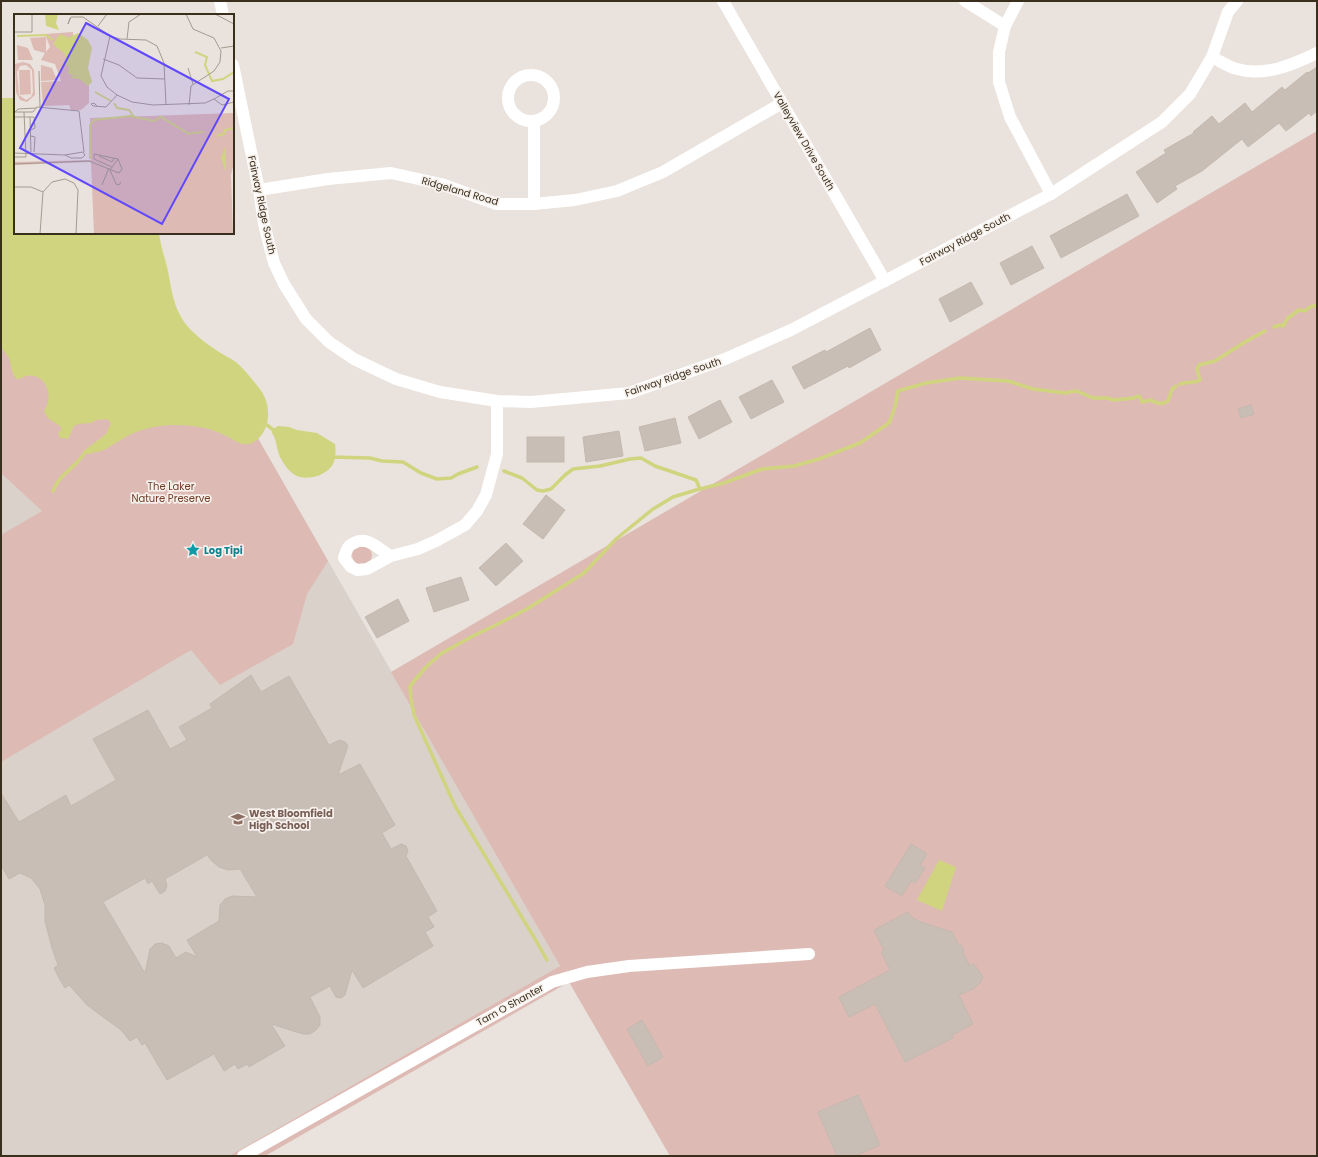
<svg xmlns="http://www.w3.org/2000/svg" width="1318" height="1157" font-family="Poppins,sans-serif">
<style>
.built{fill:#dad1cb}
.green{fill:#ddbab3}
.water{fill:#d1d47f}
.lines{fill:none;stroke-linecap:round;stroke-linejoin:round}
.stream{stroke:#d1d47f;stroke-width:3.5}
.building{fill:#c8beb5;stroke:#c4b9af;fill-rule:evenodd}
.minor{stroke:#fff;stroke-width:12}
.labels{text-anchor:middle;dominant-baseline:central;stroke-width:3.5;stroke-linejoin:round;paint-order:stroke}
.street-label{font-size:10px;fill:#3a2f1d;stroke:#f7f1ed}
.park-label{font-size:10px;fill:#733b25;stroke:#f7f1ed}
.culture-label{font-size:10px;font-weight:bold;fill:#0d838f;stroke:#f7f1ed;text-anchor:start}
.education-label{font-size:10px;font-weight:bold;fill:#785e54;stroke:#f7f1ed;text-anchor:start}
.inset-river{fill:none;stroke:#d1d47f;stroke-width:2}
.inset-road{fill:none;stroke:#a49a90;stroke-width:1}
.view{fill:#6048fc;fill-opacity:0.15;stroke:#6048fc;stroke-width:2}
.inset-edge{fill:none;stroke:#3a2f1d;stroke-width:2}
</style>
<rect width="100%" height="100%" fill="#eae2dc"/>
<path class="built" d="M 1,216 L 113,406 L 208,351 L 560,966 L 229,1156 L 1,1156 Z"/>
<g class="green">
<path d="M 1317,131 L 1317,1156 L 670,1156 L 569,982 L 265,1156 L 229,1156 L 560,966 L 391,672 Z"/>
<path d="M 1,216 L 113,406 L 208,351 L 328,561 L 307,594 L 293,644 L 220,685 L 191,650 L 1,762 L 1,535 L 42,511 L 1,473 Z"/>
<circle cx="362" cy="555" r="10"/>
</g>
<g class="water">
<path d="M 1,98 L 15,98 L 15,233 L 159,233 C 160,241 162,249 164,256 C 173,284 169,309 193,332 C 200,339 210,346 219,352 C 225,356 231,358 237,363 C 245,370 252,379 259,388 C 271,402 272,427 257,440 C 255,441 252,444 249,444 C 240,446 232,438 224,435 C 218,432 210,429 204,428 C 182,423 157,424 136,432 C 124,437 115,444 104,450 C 99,452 94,452 89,454 L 85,452 L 85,450 L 106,434 L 111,423 L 107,419 L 97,420 L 91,423 L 78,424 L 74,426 L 68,439 L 60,438 L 58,433 L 61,430 L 61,427 C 53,420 49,422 44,411 C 45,408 48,405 48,402 C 51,388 42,373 26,376 C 23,377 20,379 17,379 L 14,376 L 12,371 L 9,358 L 1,347 Z"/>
<path d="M 278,426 L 289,427 L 297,430 L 317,433 L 335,444 C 336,451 336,463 330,468 C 321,478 301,482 291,472 C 286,468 279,457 278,451 C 276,444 276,439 272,433 L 273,429 Z"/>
<path d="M 939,860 L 956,867 L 942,911 L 917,900 Z"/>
</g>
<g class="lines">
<g class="stream">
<path d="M 1274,327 L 1280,325 L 1283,326 L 1288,318 L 1299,310 L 1305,311 L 1310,307 L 1317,305"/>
<path d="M 1180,384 C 1186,382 1195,383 1200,380 L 1197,369 L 1199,365 L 1215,361 L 1245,342 L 1265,331"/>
<path d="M 267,425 L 276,432"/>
<path d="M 329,457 L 370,458 L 382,461 L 403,462 L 421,473 L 437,479 L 451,478 L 458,474 L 477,467"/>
<path d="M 504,471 L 522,478 L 537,490 L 543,491 L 551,489 L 565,475 L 573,469 L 600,466 L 630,459 L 641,458 L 655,466 L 696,480 L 700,489"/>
<path d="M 53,491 C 56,483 62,476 68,471 C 74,465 81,460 85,452"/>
<path d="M 547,960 L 535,939 L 455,806 L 414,715 L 411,699 L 410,686 L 427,666 L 442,653 L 475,635 L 494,626 L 527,609 L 584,573 L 616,539 L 653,509 L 673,497 L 696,490 L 724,483 L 762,469 L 794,466 L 819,459 L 860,443 L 889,423 L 895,407 L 898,391 L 926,383 L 960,378 L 1008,381 L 1033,389 L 1065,393 L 1075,391 L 1079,392 L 1093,398 L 1107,398 L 1114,400 L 1134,398 L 1138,396 L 1140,397 L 1142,402 L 1151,400 C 1157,404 1162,405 1168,401 L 1172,389 L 1176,386"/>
</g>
</g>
<g class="building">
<path d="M 1317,67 L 1317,111 L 1311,116 L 1309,113 L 1286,131 L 1279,123 L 1248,147 L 1242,139 L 1202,171 L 1175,186 L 1177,189 L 1157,203 L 1136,172 L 1166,153 L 1164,150 L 1194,133 L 1193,132 L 1212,116 L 1219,124 L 1245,103 L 1252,112 L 1282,87 L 1285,90 L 1307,72 L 1308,73 Z"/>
<path d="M 1127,194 L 1139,216 L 1061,258 L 1050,236 Z"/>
<path d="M 1032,246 L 1044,268 L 1011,285 L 1000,263 Z"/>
<path d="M 971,282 L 983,304 L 950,322 L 939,299 Z"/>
<path d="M 870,328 L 881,350 L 849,368 L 848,366 L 804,389 L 792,367 L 825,350 L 826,352 Z"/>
<path d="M 772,380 L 784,402 L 751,419 L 739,397 Z"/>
<path d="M 720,400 L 732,422 L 699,439 L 688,417 Z"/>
<path d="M 1251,405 L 1254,414 L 1241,418 L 1238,409 Z"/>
<path d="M 675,418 L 681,443 L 645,451 L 639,427 Z"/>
<path d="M 619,431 L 623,456 L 586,462 L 583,437 Z"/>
<rect x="527" y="437" width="37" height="25"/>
<path d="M 546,495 L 565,510 L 543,539 L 523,524 Z"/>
<path d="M 506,543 L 523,561 L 496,586 L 479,568 Z"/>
<path d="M 461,577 L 469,600 L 434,612 L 426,588 Z"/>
<path d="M 398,599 L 409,621 L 377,638 L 365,617 Z"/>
<path d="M 251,675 L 261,692 L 289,676 L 329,745 L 340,740 L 345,742 L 348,746 L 338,775 L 360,764 L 395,825 L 382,833 L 391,849 L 401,844 L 406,846 L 408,851 L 406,856 L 437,911 L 428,917 L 434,927 L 425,932 L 433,946 L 363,988 L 352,970 L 345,995 L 341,998 L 336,997 L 330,986 L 310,997 L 320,1017 L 320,1025 L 316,1030 L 310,1034 L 303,1034 L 271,1024 L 285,1046 L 249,1067 L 247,1064 L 238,1069 L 235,1064 L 224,1071 L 214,1054 L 167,1080 L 145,1043 L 142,1045 L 137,1037 L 130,1041 L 121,1030 L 88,1006 L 69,985 L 65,988 L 59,978 L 54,968 L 58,965 L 52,948 L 45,921 L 45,905 L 40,889 L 31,878 L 20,873 L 9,879 L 1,865 L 1,793 L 19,822 L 66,795 L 71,806 L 116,780 L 93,739 L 148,710 L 170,749 L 187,740 L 179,727 L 212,708 L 210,704 ZM 207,855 L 212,861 L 219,867 L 228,870 L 240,869 L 257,897 L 232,896 L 225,899 L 220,905 L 219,921 L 187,940 L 197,957 L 186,952 L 176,958 L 169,946 L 162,943 L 155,944 L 150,949 L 145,973 L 103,902 L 145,878 L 148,884 L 152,881 L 160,894 L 165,891 L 167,886 L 165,879 Z"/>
<path d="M 911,844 L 927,854 L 920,865 L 925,868 L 915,883 L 911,881 L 902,896 L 885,886 Z"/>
<path d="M 908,912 L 911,917 L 921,922 L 952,932 L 958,944 L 961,945 L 964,951 L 963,953 L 970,966 L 974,964 L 983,977 L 980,983 L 973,989 L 959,995 L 973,1024 L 952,1035 L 953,1038 L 905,1062 L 875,1004 L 849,1017 L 839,997 L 890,970 L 881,952 L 884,950 L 874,930 Z"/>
<path d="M 642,1020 L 663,1057 L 648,1066 L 627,1029 Z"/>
<path d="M 858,1095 L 880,1145 L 855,1156 L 837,1156 L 818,1112 Z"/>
</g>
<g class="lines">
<g class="minor">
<path d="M 220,1 L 223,15"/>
<path d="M 723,1 L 885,281"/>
<path d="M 965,1 L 1005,26"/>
<path d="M 1018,1 L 1005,26 L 999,52 L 999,82 L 1010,117 L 1051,194"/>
<path d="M 1237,1 L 1228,12 L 1212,57 C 1220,61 1228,67 1237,69 C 1265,77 1292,65 1317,53"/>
<path d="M 233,65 L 259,190 L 264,224 L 274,263 L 284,284 L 306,319 L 329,342 L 354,359 L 396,379 L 440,392 L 497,401 L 531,402 L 629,393 L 725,359 L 791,330 L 1051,194 L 1162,122 L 1190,94 L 1212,57"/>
<circle cx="531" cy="98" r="23"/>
<path d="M 259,190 L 328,179 L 391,173 L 441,184 L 497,204 L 534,204 L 575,200 L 617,191 L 663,172 L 782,103"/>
<path d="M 534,204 L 534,121"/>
<path d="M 391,556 C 379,550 368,535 354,543 C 347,546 346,551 344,558 L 351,567 L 357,570 L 367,569 L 391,556 L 418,549 L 436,541 L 465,525 L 477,511 L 486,495 L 497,454 L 497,401"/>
<path d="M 243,1156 L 552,982 L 587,972 L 629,966 L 809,954"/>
</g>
</g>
<defs>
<symbol id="sight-bare" viewBox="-9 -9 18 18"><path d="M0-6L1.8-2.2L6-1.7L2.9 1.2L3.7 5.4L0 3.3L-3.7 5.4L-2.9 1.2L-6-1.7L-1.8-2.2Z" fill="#0f9aa8" stroke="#f7f1ed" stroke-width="2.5" paint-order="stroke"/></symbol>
<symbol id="school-bare" viewBox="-9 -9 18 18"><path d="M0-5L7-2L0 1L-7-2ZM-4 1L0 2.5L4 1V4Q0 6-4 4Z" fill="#8d6e63" stroke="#f7f1ed" stroke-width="2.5" paint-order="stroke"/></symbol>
</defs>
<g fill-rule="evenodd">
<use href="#sight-bare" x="183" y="540" width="20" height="20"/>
<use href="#school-bare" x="228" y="809" width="20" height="20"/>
</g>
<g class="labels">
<g class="street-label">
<text transform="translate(804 141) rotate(60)">Valleyview Drive South</text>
<text transform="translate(460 191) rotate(16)">Ridgeland Road</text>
<text transform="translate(262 205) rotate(78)">Fairway Ridge South</text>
<text transform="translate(965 239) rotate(-28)">Fairway Ridge South</text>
<text transform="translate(673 377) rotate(-19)">Fairway Ridge South</text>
<text transform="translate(510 1005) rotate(-29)">Tam O Shanter</text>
</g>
<g class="park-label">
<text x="171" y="486">The Laker<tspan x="171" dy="12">Nature Preserve</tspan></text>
</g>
<g class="culture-label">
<text x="204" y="550">Log Tipi</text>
</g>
<g class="education-label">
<text x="249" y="813">West Bloomfield<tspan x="249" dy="12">High School</tspan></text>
</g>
</g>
<g transform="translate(14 14)">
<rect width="220" height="220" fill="#eae2dc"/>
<path d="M 59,18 L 61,60 L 75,59 L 75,89 L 67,96 L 57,96 L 55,91 L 29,92 L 27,68 L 47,67 L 41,50 L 27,46 L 31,39 L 20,36 L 16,24 L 32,23 L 32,38 L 36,33 L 31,20 ZM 3,31 L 14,34 L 19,46 L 4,46 ZM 9,48 L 16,50 L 20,56 L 21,81 L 13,88 L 6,86 L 2,78 L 1,50 ZM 12,51 L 18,56 L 19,78 L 17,83 L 12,86 L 5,81 L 3,58 L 6,52 ZM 27,51 L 38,54 L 43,66 L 27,67 ZM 5,56 L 16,56 L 17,80 L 6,81 ZM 220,99 L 220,148 L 217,161 L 219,220 L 80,220 L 77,148 L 0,151 L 0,148 L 77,146 L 76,104 Z" fill="#ddbab3" fill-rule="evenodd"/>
<path d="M 31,0 L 44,0 L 42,9 L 45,16 L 32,12 ZM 64,19 L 74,26 L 78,34 L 74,54 L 78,68 L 74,72 L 65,65 L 56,64 L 60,61 L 54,60 L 55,53 L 52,51 L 51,40 L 39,30 L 46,20 L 55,24 ZM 211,133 L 212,151 L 212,157 L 207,144 Z" fill="#d1d47f"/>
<path class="inset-river" d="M 3,22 L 32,21 L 39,26M 181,38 L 193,43 L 191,51 L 198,67 L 209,65 L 220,58M 81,78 L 97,87M 100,89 L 103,94 L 115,96 L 120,103M 178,119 L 190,118M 203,122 L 210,120 L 211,116 L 220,114M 76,145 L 76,111 L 80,106 L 116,102 L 140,107 L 147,103 L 175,120 L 177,119"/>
<path class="inset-road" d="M 172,0 L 179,15 L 200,24 L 207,37 L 206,48 L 200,57 L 177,72 L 175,91M 201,0 L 220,10M 56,4 L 54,10 L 57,3 L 69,3 L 96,22 L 106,25 L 132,26 L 143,32 L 150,49 L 152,91M 84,12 L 93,0M 0,18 L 18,18 L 18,0M 96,22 L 87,62 L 93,73 L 103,81 L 118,88 L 139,91 L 191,89 L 200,85M 113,25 L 115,8 L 127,0M 207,34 L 220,32M 89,45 L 105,51 L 123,64 L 151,65M 174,54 L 179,70M 25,57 L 26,93M 220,77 L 214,77 L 200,85 L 208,91 L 220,88M 83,92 L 80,89 L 77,90 L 79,92 L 92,93 L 103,81M 0,98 L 19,98 L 23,93 L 65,97 L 70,138M 0,99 L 4,95 L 22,94M 0,103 L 20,103 L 21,114 L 17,116M 16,103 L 17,138M 17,122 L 21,123 L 20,138M 0,139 L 51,141 L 69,138 L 71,141 L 68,144 L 57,144 L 51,141M 85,142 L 98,148 L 100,144M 0,143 L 12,143 L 10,98M 0,150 L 75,147 L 105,159M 98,153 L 80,145 L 80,140 L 104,145M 105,159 L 108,155 L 104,145 L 96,156 L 102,170 L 105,171 L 107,168M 220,164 L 220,185M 88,171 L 95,154M 0,173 L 17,173 L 29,178M 26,220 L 29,178 L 38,168 L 51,165 L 60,169 L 64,176 L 62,220"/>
<path class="view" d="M 72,9 L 215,85 L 148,210 L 6,134 Z"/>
<rect width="220" height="220" class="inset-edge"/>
</g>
<rect width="1318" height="1157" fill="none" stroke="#3a2f1d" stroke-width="4"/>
</svg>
